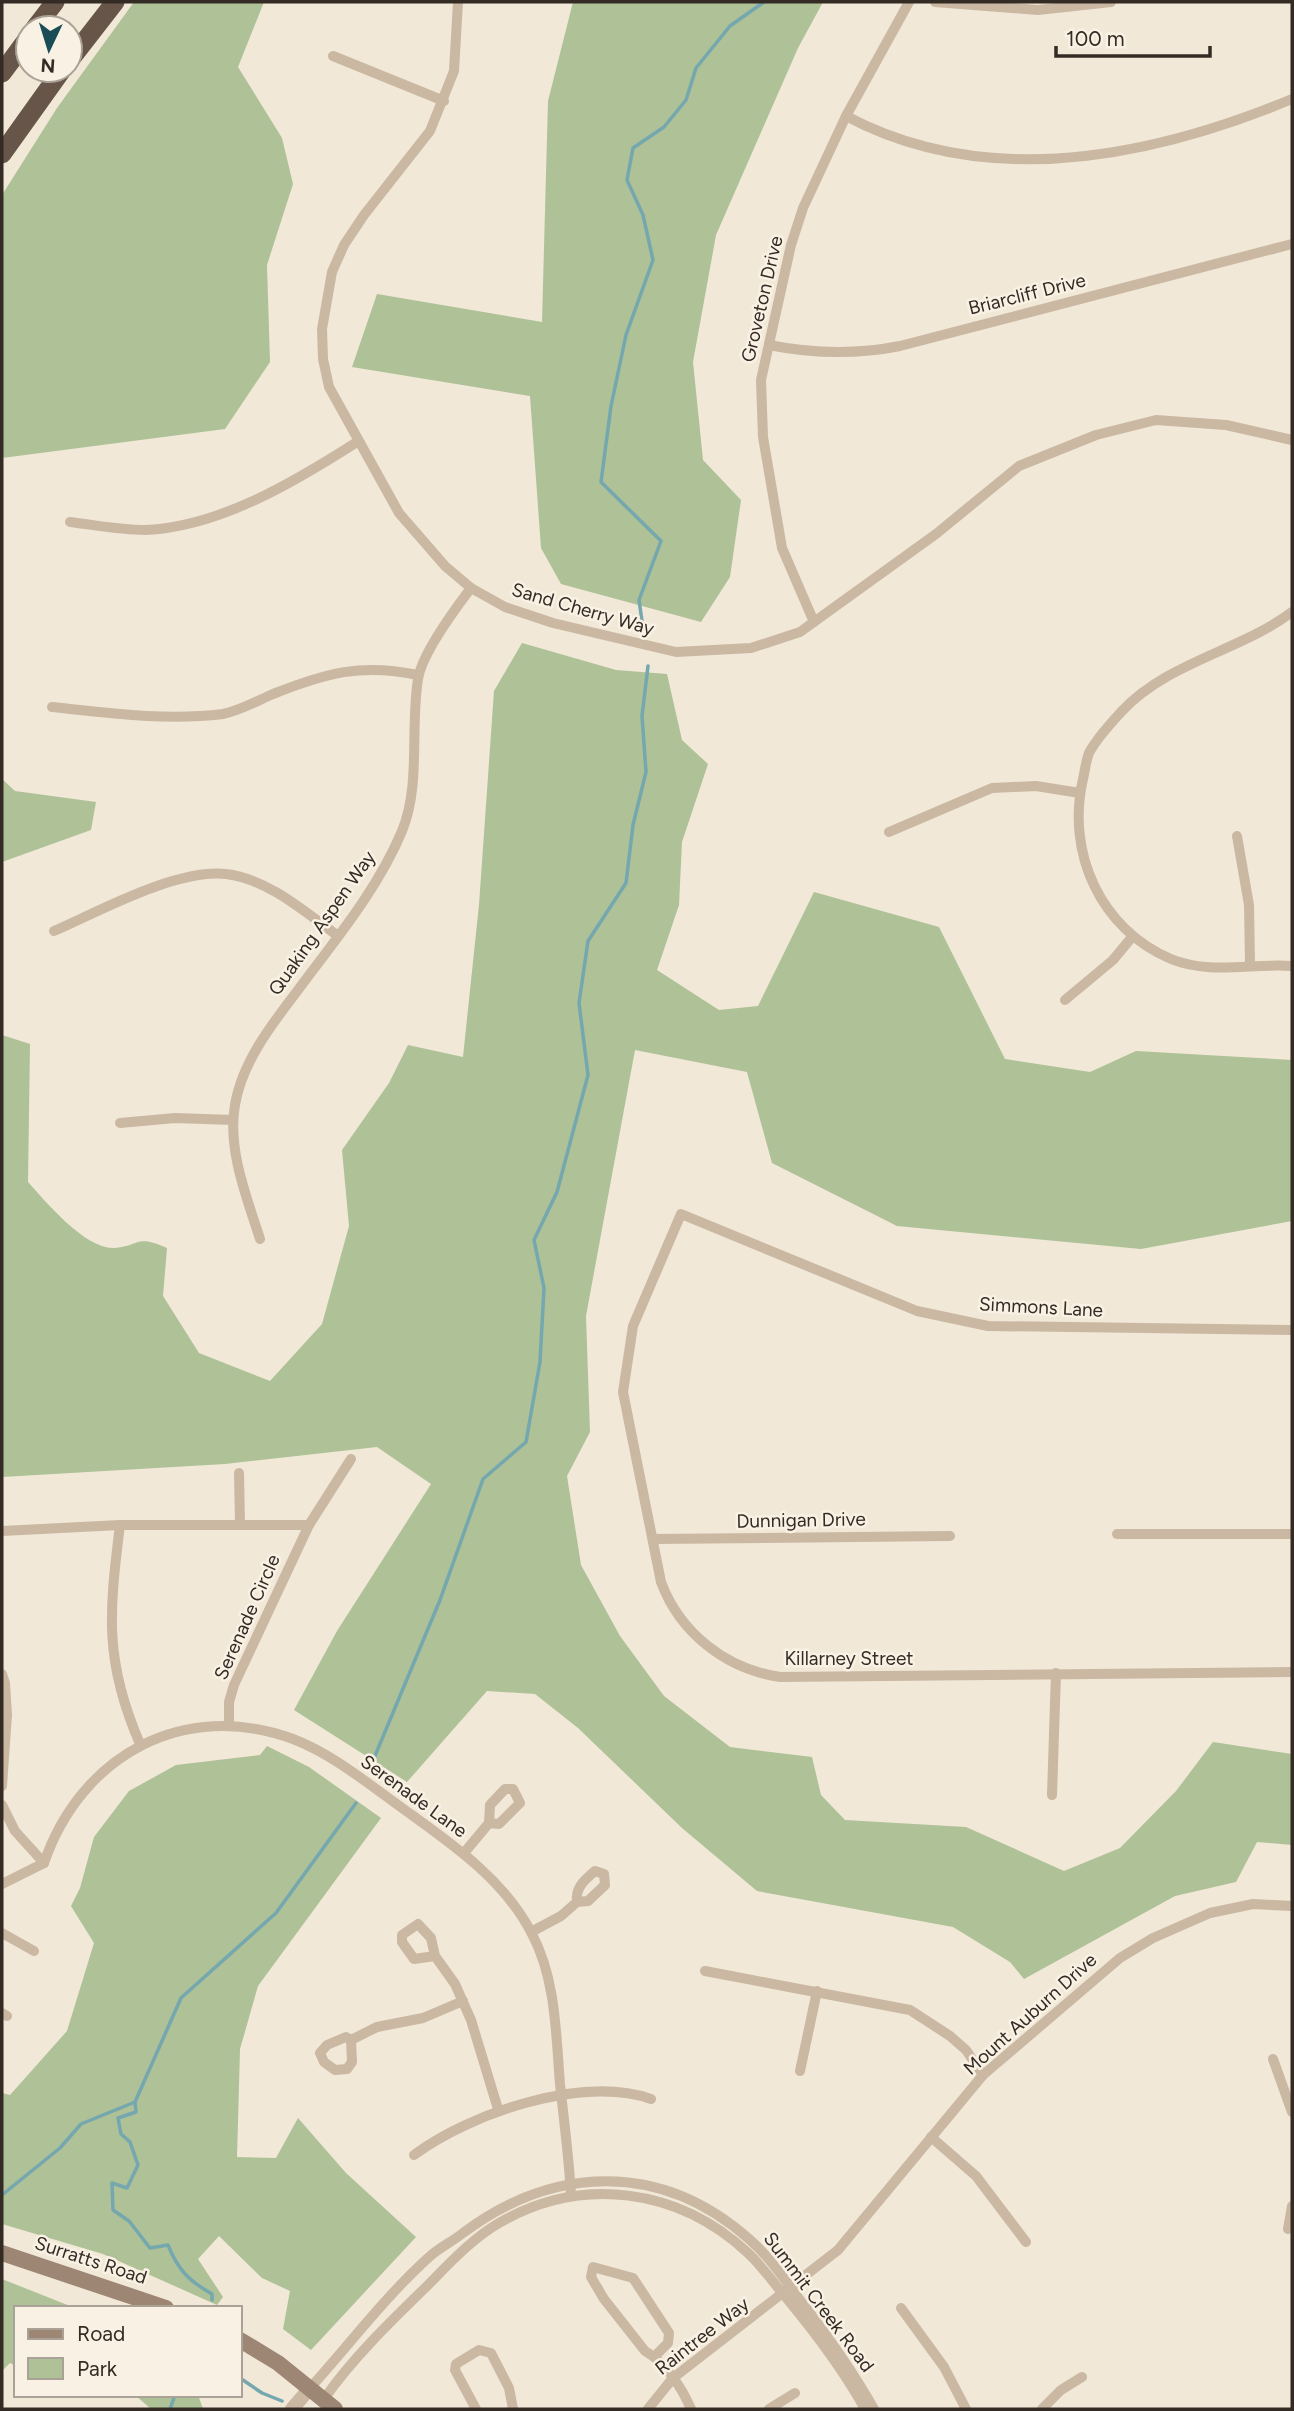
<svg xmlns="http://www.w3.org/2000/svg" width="1294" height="2411" font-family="Figtree,sans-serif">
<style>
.green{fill:#aec197}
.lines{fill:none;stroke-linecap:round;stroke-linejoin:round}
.stream{stroke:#75a7af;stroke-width:3.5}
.minor{stroke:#cab8a3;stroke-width:10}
.tertiary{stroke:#cab8a3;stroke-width:14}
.secondary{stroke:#9d8774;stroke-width:16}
.trunk{stroke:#665548;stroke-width:19}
.labels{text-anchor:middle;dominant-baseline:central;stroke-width:5;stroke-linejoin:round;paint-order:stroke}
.street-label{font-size:19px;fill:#342b25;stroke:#f9f1e3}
</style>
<rect width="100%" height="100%" fill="#f1e8d7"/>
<g class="green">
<path d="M 134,2 L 264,2 L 238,67 L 282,138 L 293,184 L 267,265 L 270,362 L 225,429 L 2,458 L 2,195 L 57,108 Z"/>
<path d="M 573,2 L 823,2 L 798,48 L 716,235 L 693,362 L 703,460 L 741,500 L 730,577 L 701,622 L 561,584 L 541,548 L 530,396 L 352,367 L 377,294 L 542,322 L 548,101 Z"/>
<path d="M 522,643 L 616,670 L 667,674 L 682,740 L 708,764 L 682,842 L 679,905 L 657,970 L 719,1010 L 758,1006 L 814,892 L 939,927 L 1005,1059 L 1090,1072 L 1136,1051 L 1292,1060 L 1292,1221 L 1141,1249 L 897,1226 L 772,1163 L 747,1072 L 635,1050 L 586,1316 L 590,1432 L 567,1476 L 581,1565 L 620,1636 L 664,1696 L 730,1747 L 812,1757 L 821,1795 L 845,1820 L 966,1827 L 1064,1871 L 1120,1848 L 1176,1791 L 1213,1742 L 1292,1754 L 1292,1845 L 1257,1842 L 1236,1882 L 1175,1896 L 1024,1979 L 1010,1962 L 953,1927 L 757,1891 L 682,1828 L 578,1728 L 535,1694 L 487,1691 L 407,1782 L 294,1710 L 337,1631 L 431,1484 L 377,1447 L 225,1464 L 2,1477 L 2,1035 L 30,1044 L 28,1182 C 46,1202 85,1249 114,1248 C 142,1246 134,1234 167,1248 L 163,1296 L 199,1353 L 270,1381 L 322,1324 L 349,1226 L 342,1150 L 389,1083 L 408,1045 L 463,1057 L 479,905 L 494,691 Z"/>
<path d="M 2,779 L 15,791 L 96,802 L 91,830 L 2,862 Z"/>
<path d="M 267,1746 L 309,1767 L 381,1818 L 258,1986 L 240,2049 L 237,2157 L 276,2158 L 298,2118 L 346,2173 L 416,2237 L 311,2350 L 283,2329 L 290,2291 L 262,2278 L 219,2236 L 198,2259 L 223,2297 L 217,2305 L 103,2254 L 2,2224 L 2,2093 L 10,2095 L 67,2031 L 94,1943 L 71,1906 L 80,1888 L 94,1837 L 129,1791 L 176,1765 L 260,1755 Z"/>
<path d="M 2,2279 L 75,2308 L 16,2308 L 16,2366 L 10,2363 L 2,2371 Z"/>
<path d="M 135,2395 L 198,2395 L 203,2409 L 151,2409 Z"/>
</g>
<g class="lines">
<g class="stream">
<path d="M 642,621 L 639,600 L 661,541 L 601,482 L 611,406 L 626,335 L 653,260 L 643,215 L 627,180 L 633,148 L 664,127 L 686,100 L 696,68 L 730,26 L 764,2"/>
<path d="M 372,1763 L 440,1600 L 483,1479 L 526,1442 L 540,1362 L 544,1288 L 534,1240 L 557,1192 L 588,1075 L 579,1003 L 588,941 L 626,883 L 633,825 L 646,772 L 642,716 L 648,666"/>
<path d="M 135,2102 L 136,2112 L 118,2118 L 121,2134 L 130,2142 L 138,2165 L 127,2188 L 112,2183 L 113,2210 L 129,2221 L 150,2248 L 168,2245 C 178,2270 189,2281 212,2294 L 212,2300"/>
<path d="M 2,2195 L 60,2148 L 81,2124 L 135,2102 L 181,1998 L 276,1913 L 356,1803"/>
<path d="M 240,2378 L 262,2393 L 282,2401"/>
<path d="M 170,2409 L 175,2395"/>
</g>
<g class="minor">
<path d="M 458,2 L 454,71 L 430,131 L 364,215 L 344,245 L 332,272 L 322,329 L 323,359 L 329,387 L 399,513 L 445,566 L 471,588 L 505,607 L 553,623 L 676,652 L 751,648 L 800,632 L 936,534 L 1019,466 L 1096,435 L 1156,420 L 1226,425 L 1292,440"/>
<path d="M 935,2 L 1038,10 L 1111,2"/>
<path d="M 333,56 L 444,101"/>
<path d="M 846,116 C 987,191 1152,157 1292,99"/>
<path d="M 769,345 C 814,354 855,355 900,346 L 1292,244"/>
<path d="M 70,522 C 95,525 120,530 145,530 C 220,527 296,481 357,442"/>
<path d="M 1292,612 C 1240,651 1168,662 1122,711 C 1112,722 1096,739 1089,753 C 1086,760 1085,771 1083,779 C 1066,852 1100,929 1171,959 C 1210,975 1252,963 1292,966"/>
<path d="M 814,622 L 782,548 L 763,437 L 761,380 L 791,245 L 803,208 L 846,116 L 909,2"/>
<path d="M 52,707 C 108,713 166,721 223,714 C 239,711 257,701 273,694 C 326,673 361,663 418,675"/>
<path d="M 889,832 L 992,788 L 1036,786 L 1080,793"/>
<path d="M 1237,836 L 1249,905 L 1250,965"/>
<path d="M 54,931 C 100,911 175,869 226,874 C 268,879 305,912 338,936"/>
<path d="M 1065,1000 L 1113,960 L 1132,937"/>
<path d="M 120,1123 L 175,1118 L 233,1120"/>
<path d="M 260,1239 C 247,1198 227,1149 235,1105 C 242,1062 272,1024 298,990 C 335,940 378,889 402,831 C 421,785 410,728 418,679 C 422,653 455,609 471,588"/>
<path d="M 1292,1330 L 988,1326 L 917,1311 L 681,1214 L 633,1326 L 623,1392 L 661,1582 C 680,1633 726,1669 780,1677 L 1292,1672"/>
<path d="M 239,1473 L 240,1524"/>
<path d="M 120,1525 C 109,1613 104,1661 140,1744"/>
<path d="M 2,1531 L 120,1525 L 309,1525"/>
<path d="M 1117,1534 L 1292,1534"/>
<path d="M 653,1539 L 950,1536"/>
<path d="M 2,1674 L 5,1683 L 7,1715 L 2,1714"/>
<path d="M 229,1726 L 229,1702 L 234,1685 L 309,1525 L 351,1459"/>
<path d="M 2,1786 L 7,1715"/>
<path d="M 1052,1795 L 1056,1673"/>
<path d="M 2,1805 L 15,1831 L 44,1863"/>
<path d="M 464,1853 L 489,1823 L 499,1824 L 520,1803 L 513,1789 L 505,1789 L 490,1805 L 489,1823"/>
<path d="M 44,1863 C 81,1755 184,1699 293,1739 C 335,1755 372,1787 409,1813 C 455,1846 506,1882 532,1934 C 556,1979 556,2035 560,2084 C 564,2121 569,2158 571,2195"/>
<path d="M 2,1884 L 44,1863"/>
<path d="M 531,1932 L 561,1916 L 577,1902 C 575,1887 585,1880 595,1871 L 604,1874 L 605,1885 L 588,1901 L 577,1902"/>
<path d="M 2,1933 L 34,1951"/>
<path d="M 435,1956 L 414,1959 L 402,1942 L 402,1935 L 418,1924 L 431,1938 L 435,1956 L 455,1984 L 471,2020 L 498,2109"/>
<path d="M 705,1971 L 910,2010 L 950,2036 L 966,2050 L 983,2075"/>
<path d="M 2,2013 L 7,2016"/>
<path d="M 351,2040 L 352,2062 L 347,2069 L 335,2070 L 324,2062 L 320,2053 L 327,2045 L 346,2037 L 351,2040 L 377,2027 L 423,2018 L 463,2001"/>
<path d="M 1273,2059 L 1292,2112"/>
<path d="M 800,2071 L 817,1991"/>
<path d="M 931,2137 L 976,2176 L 1026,2242"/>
<path d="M 414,2155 C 471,2113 582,2075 651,2099"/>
<path d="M 1288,2229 L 1292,2206"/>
<path d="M 901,2308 L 944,2367 L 966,2409"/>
<path d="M 654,2357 L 668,2343 L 669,2333 L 633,2278 L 593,2267 L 591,2277 L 604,2299 L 645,2351 C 666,2363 682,2388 691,2409"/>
<path d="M 310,2388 C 349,2345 385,2297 428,2258 C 438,2248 452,2242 463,2233 C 554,2165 661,2161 749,2239 C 769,2256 784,2279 800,2300 C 827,2335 852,2370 874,2409"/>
<path d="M 324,2399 C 352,2359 389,2323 424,2289 C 447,2266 470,2240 499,2223 C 582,2175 678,2188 748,2253 C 763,2267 775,2285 789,2301 C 817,2335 844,2371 865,2409"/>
<path d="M 476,2409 L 455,2370 L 456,2364 L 479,2350 L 491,2353 L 509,2388 L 513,2409"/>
<path d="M 648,2409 L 673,2378 L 838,2250 L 983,2075 L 1120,1958 L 1153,1938 L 1210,1913 L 1253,1904 L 1292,1906"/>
<path d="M 769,2409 L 795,2393"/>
<path d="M 1042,2409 L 1061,2390 L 1082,2377"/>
</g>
<path class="tertiary" d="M 292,2409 L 310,2388"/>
<g class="secondary">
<path d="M 2,2253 L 166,2308"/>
<path d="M 240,2340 L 278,2363 L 335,2409"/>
</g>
<g class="trunk">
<path d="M 35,28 L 55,2"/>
<path d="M 70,60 L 115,2"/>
<path d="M 2,73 L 28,38"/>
<path d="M 2,154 L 62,70"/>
</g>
</g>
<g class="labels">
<g class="street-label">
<text transform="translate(1027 294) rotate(-14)">Briarcliff Drive</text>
<text transform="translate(762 299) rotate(-77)">Groveton Drive</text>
<text transform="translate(583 609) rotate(16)">Sand Cherry Way</text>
<text transform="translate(322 923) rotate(-55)">Quaking Aspen Way</text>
<text transform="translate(1041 1307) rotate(3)">Simmons Lane</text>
<text transform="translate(801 1520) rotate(-1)">Dunnigan Drive</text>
<text transform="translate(247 1617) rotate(-66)">Serenade Circle</text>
<text x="849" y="1658">Killarney Street</text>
<text transform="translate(414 1796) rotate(36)">Serenade Lane</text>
<text transform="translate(1030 2014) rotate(-42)">Mount Auburn Drive</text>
<text transform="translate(91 2260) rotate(18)">Surratts Road</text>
<text transform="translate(819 2302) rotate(53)">Summit Creek Road</text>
<text transform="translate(702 2336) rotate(-38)">Raintree Way</text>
</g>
</g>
<rect width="1294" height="2411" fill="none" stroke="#342b25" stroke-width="7"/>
<rect x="14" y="2306" width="228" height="91" fill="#f9f1e3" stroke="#aaa297" stroke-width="2"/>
<rect x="28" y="2329" width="35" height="10" fill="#9d8774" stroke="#aaa297" stroke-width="2"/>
<text x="77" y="2341" font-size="21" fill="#342b25">Road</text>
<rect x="28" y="2358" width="35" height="21" fill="#aec197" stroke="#aaa297" stroke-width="2"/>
<text x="77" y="2376" font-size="21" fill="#342b25">Park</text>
<g transform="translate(49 49) rotate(184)"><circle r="33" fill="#f9f1e3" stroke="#aaa297" stroke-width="2"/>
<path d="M0-5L12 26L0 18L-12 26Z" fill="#1a4c56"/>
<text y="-10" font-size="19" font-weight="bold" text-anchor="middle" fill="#342b25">N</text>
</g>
<path d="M1056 46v10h154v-10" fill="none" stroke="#342b25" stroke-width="3.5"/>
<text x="1066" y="46" font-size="21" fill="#342b25" stroke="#f9f1e3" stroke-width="5" paint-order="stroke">100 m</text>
</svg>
